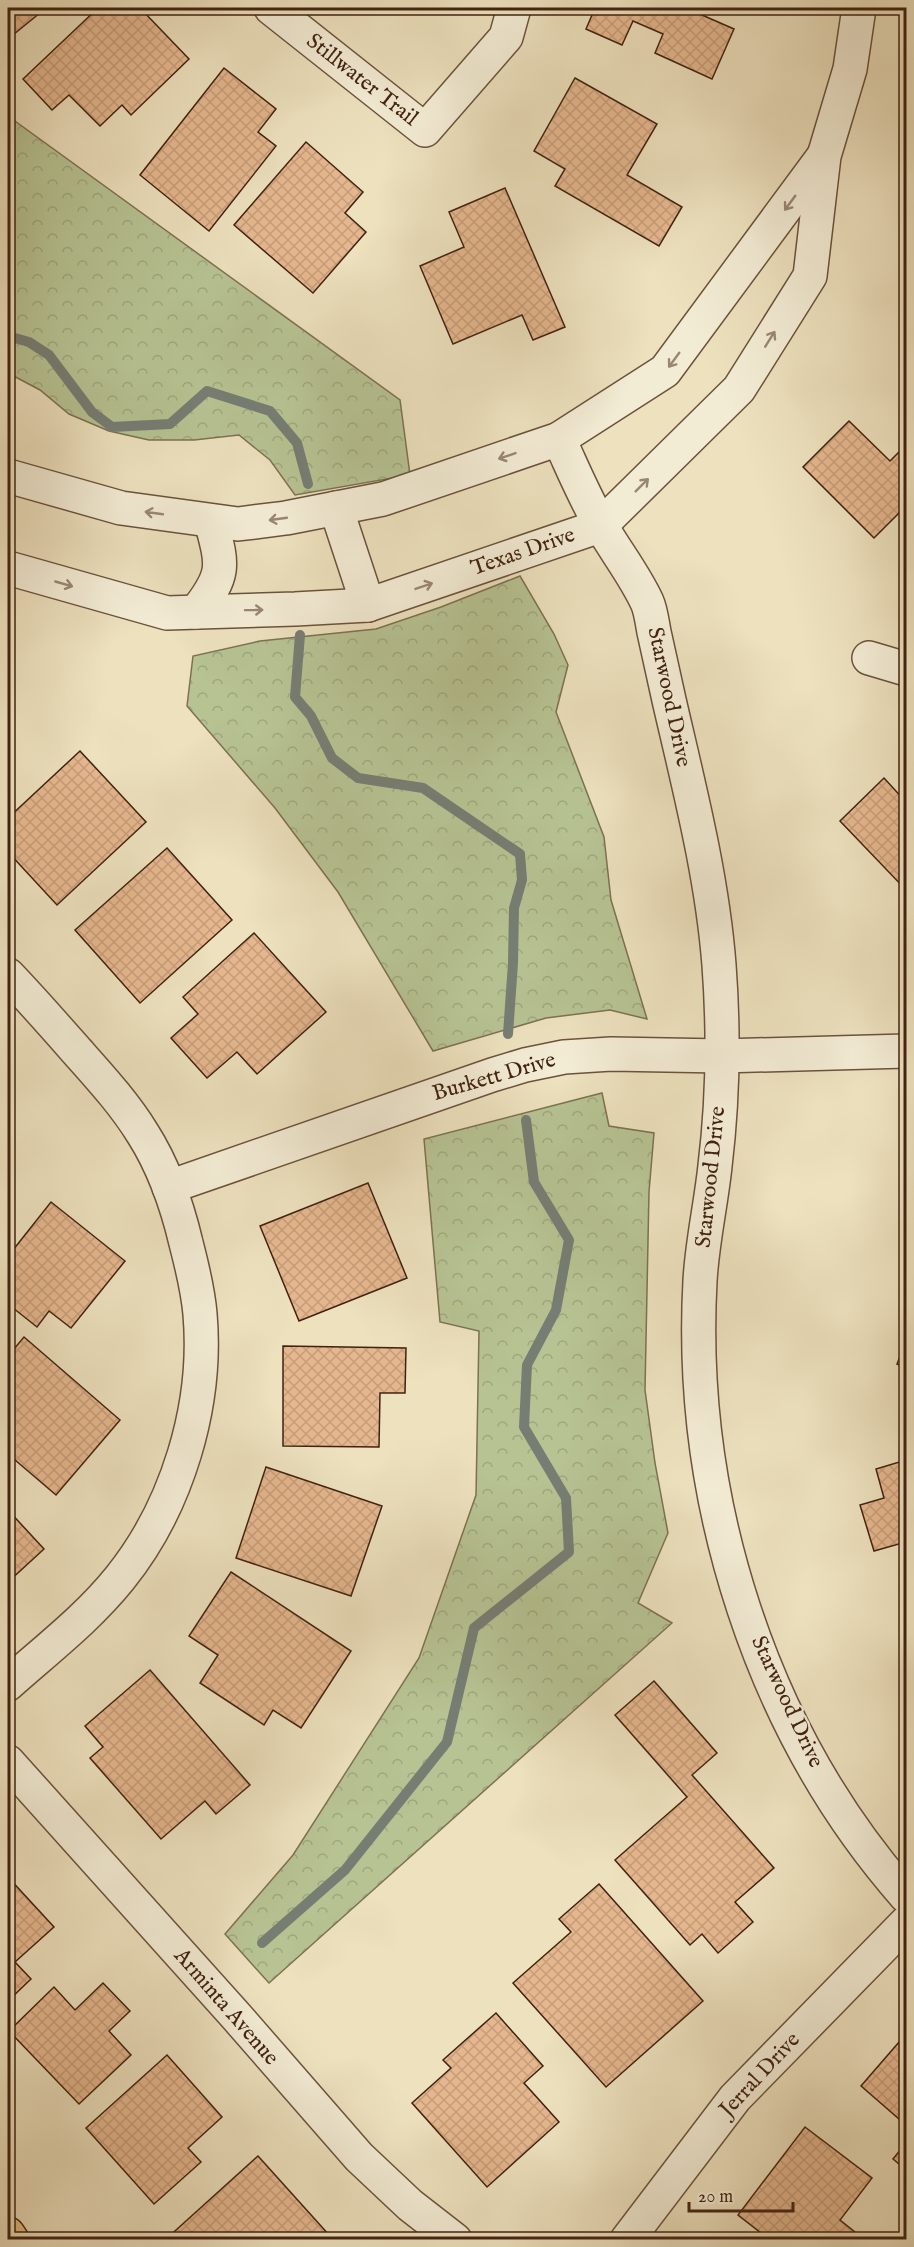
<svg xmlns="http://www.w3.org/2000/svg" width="914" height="2247" font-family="'IM FELL English',serif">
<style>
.forest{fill:url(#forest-crowns);stroke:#7c7252;stroke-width:1.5}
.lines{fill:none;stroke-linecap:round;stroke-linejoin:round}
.stream{stroke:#767e74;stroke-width:10}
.building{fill:url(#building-cross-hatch);stroke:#412210;stroke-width:1.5}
.minor-casing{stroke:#6c523c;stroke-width:36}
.major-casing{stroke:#412210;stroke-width:36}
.minor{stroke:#f3ecd5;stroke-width:33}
.major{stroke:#e6c07f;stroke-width:33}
.oneway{stroke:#9a8772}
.labels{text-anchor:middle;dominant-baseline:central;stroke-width:4.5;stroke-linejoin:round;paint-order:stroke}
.street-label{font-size:22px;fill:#412210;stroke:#f3ecd5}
</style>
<defs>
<pattern id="forest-crowns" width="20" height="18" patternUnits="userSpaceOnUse" patternTransform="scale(1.5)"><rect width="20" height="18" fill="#b7c393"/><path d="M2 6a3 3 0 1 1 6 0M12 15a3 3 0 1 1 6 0" fill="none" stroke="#9fa77e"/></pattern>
<pattern id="building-cross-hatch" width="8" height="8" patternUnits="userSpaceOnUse" patternTransform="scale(1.5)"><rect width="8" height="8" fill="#e5b78e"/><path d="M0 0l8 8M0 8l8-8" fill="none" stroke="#c69d79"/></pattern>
</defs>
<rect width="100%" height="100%" fill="#ede1be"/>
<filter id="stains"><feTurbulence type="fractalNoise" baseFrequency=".00333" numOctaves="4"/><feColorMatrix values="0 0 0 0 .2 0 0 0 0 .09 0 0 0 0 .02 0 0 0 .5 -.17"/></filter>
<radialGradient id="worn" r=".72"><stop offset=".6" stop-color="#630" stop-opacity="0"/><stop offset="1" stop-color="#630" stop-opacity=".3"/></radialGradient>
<g class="forest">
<path d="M 8,116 L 400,400 L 410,475 L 295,495 L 270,460 L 239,435 L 194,440 L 149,440 L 109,431 L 69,414 L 40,390 L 8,373 Z"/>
<path d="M 520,576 L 554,634 L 568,665 L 556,712 L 604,837 L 611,900 L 647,1019 L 610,1010 L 546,1018 L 433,1051 L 338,892 L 275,808 L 187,706 L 193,656 L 260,641 L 376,629 L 441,607 Z"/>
<path d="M 602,1093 L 609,1126 L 654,1133 L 649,1192 L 645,1390 L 655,1463 L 668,1533 L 638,1603 L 672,1623 L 269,1983 L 225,1934 L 293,1855 L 419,1658 L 476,1495 L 479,1331 L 440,1322 L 424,1139 Z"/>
</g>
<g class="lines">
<g class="stream">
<path d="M 8,336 L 29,342 L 49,355 L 92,412 L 112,427 L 170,424 L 207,391 L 270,411 L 297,443 L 308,484"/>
<path d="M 300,635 L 295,697 L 311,716 L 332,758 L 358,778 L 423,788 L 520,854 L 522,880 L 514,908 L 513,963 L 508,1034"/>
<path d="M 262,1943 L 345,1870 L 447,1742 L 474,1628 L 569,1552 L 566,1498 L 524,1427 L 527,1365 L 556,1310 L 569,1240 L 534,1182 L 526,1120"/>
</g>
</g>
<g class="building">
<path d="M 8,8 L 46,8 L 8,39 Z"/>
<path d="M 98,8 L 140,8 L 189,59 L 131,115 L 122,105 L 100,126 L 69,95 L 52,110 L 23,79 Z"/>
<path d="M 595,8 L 705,8 L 702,15 L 734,29 L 712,79 L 655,53 L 663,34 L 633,21 L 622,45 L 586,29 Z"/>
<path d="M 224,68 L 276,109 L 258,132 L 276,146 L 209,231 L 140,175 Z"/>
<path d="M 575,78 L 657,124 L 627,175 L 682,207 L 659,246 L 555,186 L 565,169 L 534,151 Z"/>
<path d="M 306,142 L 363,192 L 345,213 L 366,232 L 313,293 L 234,225 Z"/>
<path d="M 505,188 L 565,327 L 533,340 L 522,315 L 453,344 L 420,266 L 464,247 L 449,212 Z"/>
<path d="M 849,421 L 890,461 L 906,445 L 906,506 L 874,538 L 803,467 Z"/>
<path d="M 80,751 L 146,822 L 57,905 L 8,852 L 8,818 Z"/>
<path d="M 884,778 L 906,802 L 906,890 L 840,821 Z"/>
<path d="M 167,848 L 232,920 L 140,1003 L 75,930 Z"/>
<path d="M 254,933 L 326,1012 L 257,1074 L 237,1052 L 207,1078 L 171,1038 L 198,1014 L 183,997 Z"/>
<path d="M 368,1183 L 407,1278 L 299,1321 L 260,1226 Z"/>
<path d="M 51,1202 L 125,1261 L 71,1328 L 49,1311 L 37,1327 L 8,1304 L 8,1245 L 13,1250 Z"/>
<path d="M 24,1337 L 120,1420 L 56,1495 L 8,1454 L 8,1356 Z"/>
<path d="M 906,1341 L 906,1368 L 897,1364 Z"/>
<path d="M 283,1346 L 406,1348 L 405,1393 L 380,1393 L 379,1447 L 283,1446 Z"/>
<path d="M 906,1460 L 906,1542 L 874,1551 L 860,1505 L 884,1498 L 876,1469 Z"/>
<path d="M 266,1467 L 382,1506 L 351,1596 L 236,1558 Z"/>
<path d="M 8,1510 L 44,1549 L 8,1582 Z"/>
<path d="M 231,1572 L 351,1651 L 301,1728 L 273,1710 L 264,1725 L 200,1683 L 218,1655 L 189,1636 Z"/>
<path d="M 150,1670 L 250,1785 L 216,1814 L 205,1801 L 161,1839 L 90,1758 L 103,1747 L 85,1726 Z"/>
<path d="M 654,1681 L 717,1753 L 692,1775 L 774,1868 L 735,1902 L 753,1922 L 718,1953 L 702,1934 L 690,1945 L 615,1860 L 687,1797 L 615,1715 Z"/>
<path d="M 8,1877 L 54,1927 L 15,1962 L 31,1979 L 8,2001 Z"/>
<path d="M 599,1884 L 703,2001 L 606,2087 L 513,1983 L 571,1932 L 559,1919 Z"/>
<path d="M 103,1983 L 130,2011 L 109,2031 L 131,2055 L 79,2104 L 9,2031 L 54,1987 L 75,2010 Z"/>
<path d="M 496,2013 L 543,2066 L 524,2083 L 559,2122 L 487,2187 L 412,2103 L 451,2068 L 443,2060 Z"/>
<path d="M 906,2034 L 906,2125 L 861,2086 Z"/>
<path d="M 167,2055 L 222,2117 L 188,2148 L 201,2162 L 154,2204 L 86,2128 Z"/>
<path d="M 805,2127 L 872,2178 L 840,2220 L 865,2240 L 770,2240 L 738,2215 Z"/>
<path d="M 906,2143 L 906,2170 L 893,2159 Z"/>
<path d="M 258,2156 L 330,2236 L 326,2240 L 165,2240 Z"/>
</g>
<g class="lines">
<defs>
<g id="minor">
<path d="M 271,8 L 425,130 L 506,37 L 514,8"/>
<path d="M 559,439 C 573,469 586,501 603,529 C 617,553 635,576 647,602 C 651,611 652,622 654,632 C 659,654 664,677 669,700 C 689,787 712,875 719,965 C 724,1032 723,1100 715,1166 C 711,1204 702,1243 700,1281 C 688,1500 760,1730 906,1896"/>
<path d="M 8,476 L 121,508 L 238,524 L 286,518 L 383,499 L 559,439 L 665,371 L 823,157"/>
<path d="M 336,508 L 368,605"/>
<path d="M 8,568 L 167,613 L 295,609 L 368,605 L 600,526 L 739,389 L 810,276 L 824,156 L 850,69 L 859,8"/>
<path d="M 196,612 C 226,574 223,566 211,521"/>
<path d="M 869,658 L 906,669"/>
<path d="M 8,975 C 31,999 53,1024 75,1049 C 99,1076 124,1103 143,1134 C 164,1167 177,1205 186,1243 C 192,1266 198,1290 200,1314 C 208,1406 177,1507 120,1578 C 87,1619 46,1650 8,1684"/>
<path d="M 169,1187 L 492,1075 L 525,1065 L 564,1057 L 611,1054 L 722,1056 L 906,1051"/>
<path d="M 8,1762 L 236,2016 L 359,2157 L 410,2205 L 455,2240"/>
<path d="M 627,2240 L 735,2098 L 906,1923"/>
</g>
<path id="major" d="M 8,2234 L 12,2240"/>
</defs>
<use href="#minor" class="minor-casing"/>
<use href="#major" class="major-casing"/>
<use href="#minor" class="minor"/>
<use href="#major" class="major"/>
</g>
<defs><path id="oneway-shaft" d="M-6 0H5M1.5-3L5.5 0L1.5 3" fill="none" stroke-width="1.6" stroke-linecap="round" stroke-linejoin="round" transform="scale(1.5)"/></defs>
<g class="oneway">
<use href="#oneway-shaft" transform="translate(790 203) rotate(126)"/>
<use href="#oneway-shaft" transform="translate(770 339) rotate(-58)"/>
<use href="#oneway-shaft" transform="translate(674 360) rotate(126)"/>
<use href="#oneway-shaft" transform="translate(507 456) rotate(161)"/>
<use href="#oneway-shaft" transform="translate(642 485) rotate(-45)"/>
<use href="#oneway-shaft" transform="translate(154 513) rotate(-172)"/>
<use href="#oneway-shaft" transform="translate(278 519) rotate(172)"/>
<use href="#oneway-shaft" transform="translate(64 584) rotate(16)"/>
<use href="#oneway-shaft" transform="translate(424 586) rotate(-19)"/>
<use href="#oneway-shaft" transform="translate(254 610) rotate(-1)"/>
</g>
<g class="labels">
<g class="street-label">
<text transform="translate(362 80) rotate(38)">Stillwater Trail</text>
<text transform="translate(523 552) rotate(-19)">Texas Drive</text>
<text transform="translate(669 697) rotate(78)">Starwood Drive</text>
<text transform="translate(494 1077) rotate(-16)">Burkett Drive</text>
<text transform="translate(711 1177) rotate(-84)">Starwood Drive</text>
<text transform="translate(787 1702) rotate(65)">Starwood Drive</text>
<text transform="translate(226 2007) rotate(49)">Arminta Avenue</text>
<text transform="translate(760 2075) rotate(-47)">Jerral Drive</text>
</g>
</g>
<rect width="914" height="2247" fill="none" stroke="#ede1be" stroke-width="30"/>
<rect x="9" y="9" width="896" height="2229" fill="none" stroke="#412210" stroke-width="3"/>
<rect x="15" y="15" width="884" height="2217" fill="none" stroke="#412210" stroke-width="1.5"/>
<path d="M689 2202v9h104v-9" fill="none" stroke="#412210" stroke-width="3"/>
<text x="698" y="2202" font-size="18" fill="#412210" stroke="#f3ecd5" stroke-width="4.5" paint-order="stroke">20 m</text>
<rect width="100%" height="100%" filter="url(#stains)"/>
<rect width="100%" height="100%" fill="url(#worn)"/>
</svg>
